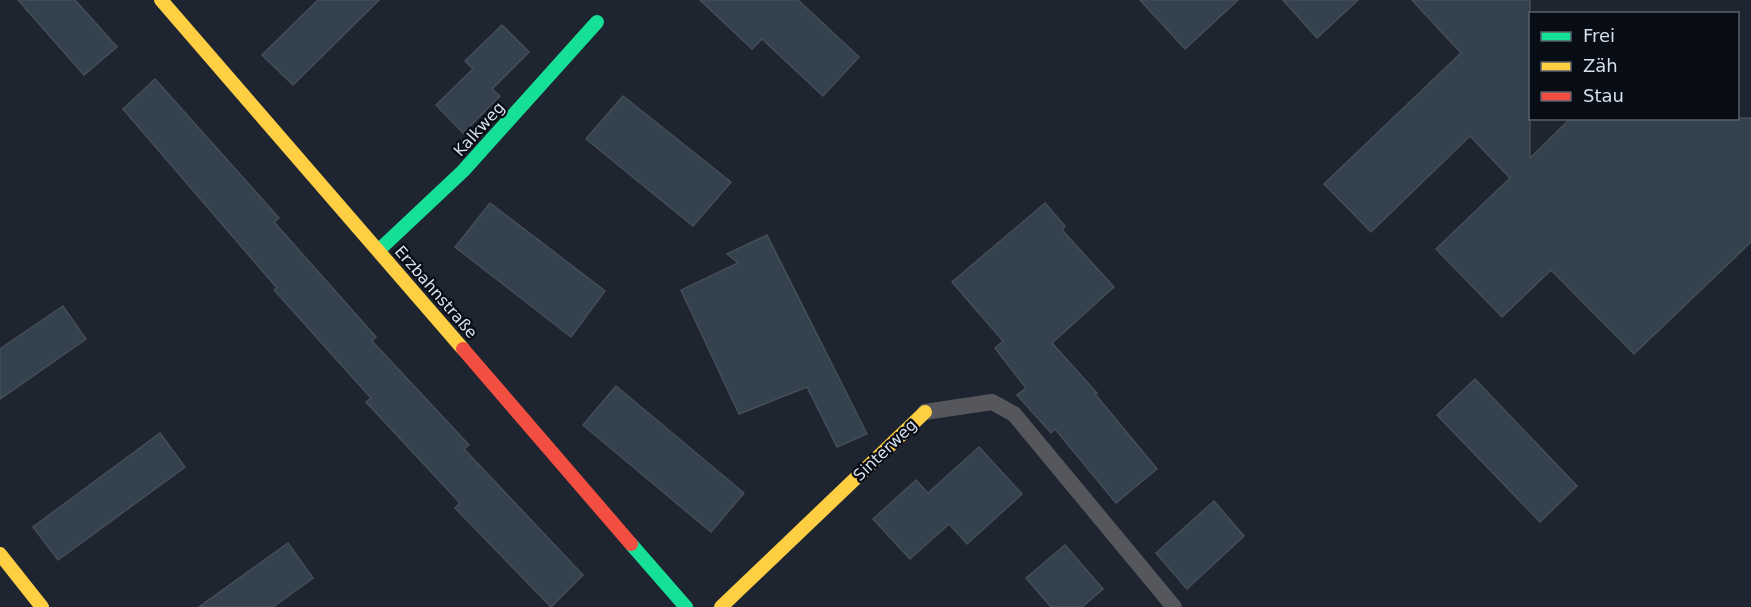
<svg xmlns="http://www.w3.org/2000/svg" width="1751" height="607" font-family="'DejaVu Sans',sans-serif">
<style>
.building{fill:#33424e;stroke:#464d55;stroke-width:1.5}
.lines{fill:none;stroke-linecap:round;stroke-linejoin:round}
.lane{stroke:#56575d;stroke-width:16}
.fast{stroke:#16e098;stroke-width:14}
.slow{stroke:#ffcf43;stroke-width:14}
.jam{stroke:#f24e42;stroke-width:14}
.labels{text-anchor:middle;dominant-baseline:central;stroke-width:4.5;stroke-linejoin:round;paint-order:stroke}
.street-label{font-size:16px;fill:#d8dfec;stroke:#080c15}
</style>
<rect width="100%" height="100%" fill="#1f2530"/>
<g class="building">
<path d="M 18,0 L 75,0 L 117,47 L 84,75 Z"/>
<path d="M 318,0 L 379,0 L 293,85 L 262,55 Z"/>
<path d="M 700,0 L 798,0 L 859,57 L 823,96 L 762,39 L 752,49 Z"/>
<path d="M 1140,0 L 1238,0 L 1185,49 Z"/>
<path d="M 1283,0 L 1358,0 L 1317,38 Z"/>
<path d="M 1412,0 L 1530,0 L 1530,158 L 1571,118 L 1751,118 L 1751,242 L 1634,354 L 1551,270 L 1502,317 L 1436,249 L 1510,178 L 1470,136 L 1371,232 L 1324,184 L 1461,53 Z"/>
<path d="M 502,25 L 529,52 L 492,89 L 500,96 L 463,133 L 436,105 L 473,69 L 465,61 Z"/>
<path d="M 155,79 L 279,218 L 274,222 L 376,337 L 372,341 L 469,445 L 464,449 L 583,575 L 551,607 L 455,508 L 460,503 L 366,402 L 371,398 L 274,290 L 277,288 L 123,109 Z"/>
<path d="M 623,96 L 731,182 L 693,226 L 586,139 Z"/>
<path d="M 490,203 L 605,291 L 571,337 L 455,247 Z"/>
<path d="M 1045,203 L 1065,226 L 1062,230 L 1114,287 L 1052,343 L 1097,393 L 1095,394 L 1157,469 L 1116,503 L 1055,429 L 1051,433 L 1017,395 L 1026,388 L 995,348 L 1003,341 L 952,282 Z"/>
<path d="M 767,235 L 867,434 L 837,447 L 807,387 L 739,414 L 681,290 L 738,263 L 727,254 Z"/>
<path d="M 63,306 L 86,339 L 0,399 L 0,349 Z"/>
<path d="M 1475,379 L 1577,486 L 1540,522 L 1437,415 Z"/>
<path d="M 616,386 L 744,493 L 711,532 L 583,425 Z"/>
<path d="M 160,433 L 185,467 L 58,560 L 33,527 Z"/>
<path d="M 979,447 L 1022,494 L 967,544 L 949,524 L 910,559 L 873,519 L 916,480 L 928,493 Z"/>
<path d="M 1214,501 L 1244,536 L 1187,589 L 1156,553 Z"/>
<path d="M 288,543 L 313,578 L 273,607 L 199,607 Z"/>
<path d="M 1065,545 L 1103,589 L 1082,607 L 1051,607 L 1026,578 Z"/>
</g>
<g class="lines">
<path class="lane" d="M 925,412 L 992,402 L 1014,414 L 1174,607"/>
<g class="fast">
<path d="M 379,250 L 463,171 L 597,22"/>
<path d="M 631,544 L 686,607"/>
</g>
<g class="slow">
<path d="M 161,0 L 463,349"/>
<path d="M 0,554 L 42,607"/>
<path d="M 721,607 L 925,412"/>
</g>
<path class="jam" d="M 463,349 L 631,544"/>
</g>
<g class="labels">
<g class="street-label">
<text transform="translate(479 129) rotate(-48)">Kalkweg</text>
<text transform="translate(436 292) rotate(49)">Erzbahnstraße</text>
<text transform="translate(885 450) rotate(-44)">Sinterweg</text>
</g>
</g>
<rect x="1529" y="12" width="210" height="108" fill="#080c15" stroke="#5b606b" stroke-width="1.5"/>
<rect x="1541" y="32" width="30" height="9" fill="#16e098" stroke="#5b606b" stroke-width="1.5"/>
<text x="1583" y="42" font-size="18" fill="#d8dfec">Frei</text>
<rect x="1541" y="62" width="30" height="9" fill="#ffcf43" stroke="#5b606b" stroke-width="1.5"/>
<text x="1583" y="72" font-size="18" fill="#d8dfec">Zäh</text>
<rect x="1541" y="92" width="30" height="9" fill="#f24e42" stroke="#5b606b" stroke-width="1.5"/>
<text x="1583" y="102" font-size="18" fill="#d8dfec">Stau</text>
</svg>
